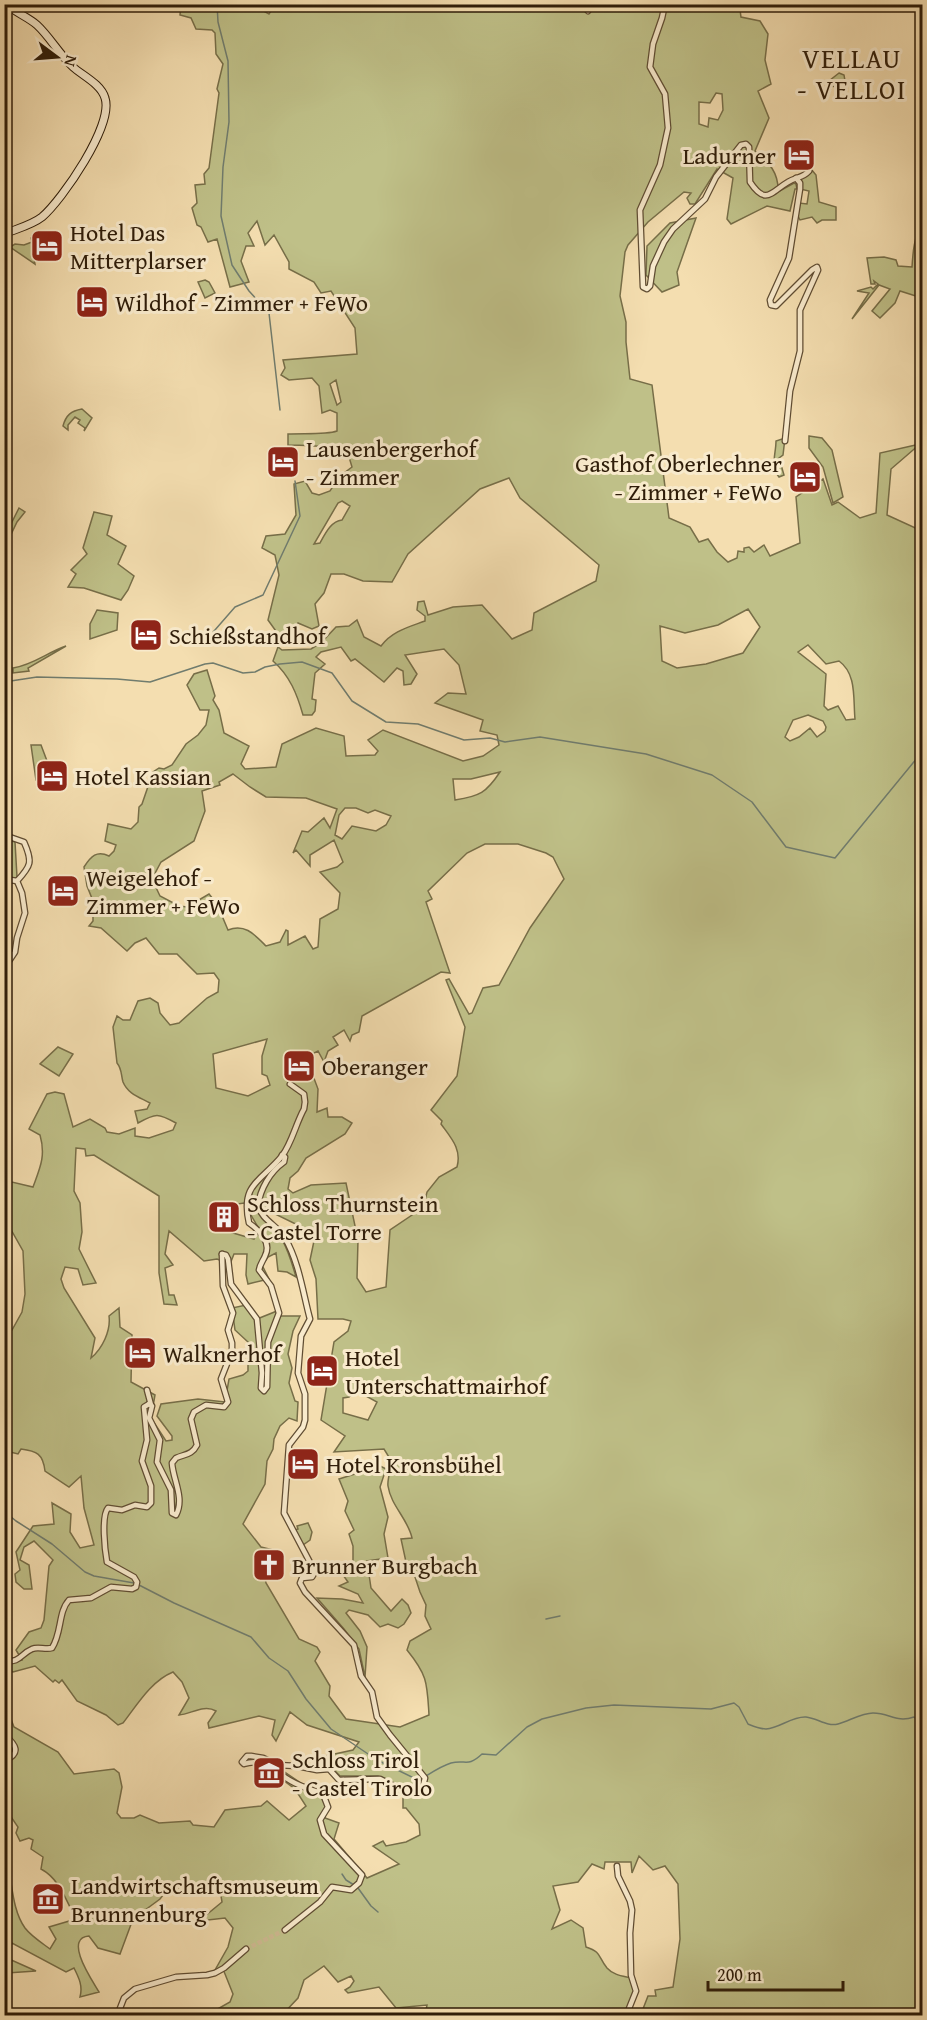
<svg xmlns="http://www.w3.org/2000/svg" width="927" height="2020" font-family="'Gentium Book Plus',serif">
<style>
.green{fill:#bfc088;stroke:#776e48;stroke-width:1.5;fill-rule:evenodd}
.lines{fill:none;stroke-linecap:round;stroke-linejoin:round}
.stream{stroke:#707c6e;stroke-width:1.5}
.street-tunnel{stroke:#cdb78f;stroke-width:4.5;stroke-dasharray:4.5 2;stroke-linecap:butt}
.street-casing{stroke:#604d33;stroke-width:7}
.secondary-casing{stroke:#2f1d09;stroke-width:9}
.street{stroke:#f8eacc;stroke-width:4.5}
.secondary{stroke:#f8eacc;stroke-width:7}
.labels{text-anchor:middle;dominant-baseline:central;stroke-width:6;stroke-linejoin:round;paint-order:stroke}
.poi-label{font-size:24px;fill:#2f1d09;stroke:#f8eacc;text-anchor:start}
.quarter-label{font-size:27px;letter-spacing:1.5px;fill:#2f1d09;stroke:#f8eacc}
</style>
<rect width="100%" height="100%" fill="#f4deb0"/>
<filter id="stains"><feTurbulence type="fractalNoise" baseFrequency=".00333" numOctaves="4"/><feColorMatrix values="0 0 0 0 .2 0 0 0 0 .09 0 0 0 0 .02 0 0 0 .5 -.17"/></filter>
<radialGradient id="worn" r=".72"><stop offset=".6" stop-color="#630" stop-opacity="0"/><stop offset="1" stop-color="#630" stop-opacity=".3"/></radialGradient>
<g class="green">
<path d="M 275,4 L 733,5 L 740,10 L 741,17 L 760,21 L 768,34 L 765,60 L 771,84 L 758,91 L 769,118 L 755,151 C 769,162 779,173 778,192 L 794,183 L 796,184 L 797,189 L 795,189 L 790,211 L 767,206 L 731,224 L 727,219 L 733,178 L 717,169 L 695,204 L 690,204 L 687,198 L 691,193 L 684,192 L 648,222 L 628,245 L 625,252 L 620,296 L 626,322 L 626,342 L 630,379 L 652,385 L 669,518 L 690,527 L 699,542 L 708,539 L 717,552 L 728,562 L 737,558 L 738,551 L 744,552 L 744,548 L 749,547 L 754,552 L 764,545 L 770,556 L 800,543 L 796,497 L 823,479 L 832,505 L 838,502 L 860,518 L 876,513 L 880,453 L 920,444 L 891,469 L 887,515 L 922,531 L 922,2015 L 634,2015 L 641,2014 L 648,1996 L 656,1996 L 655,1990 L 673,1987 L 680,1939 L 678,1884 L 665,1866 L 653,1870 L 639,1856 L 632,1873 L 631,1862 L 605,1862 L 604,1869 L 592,1864 L 578,1882 L 553,1886 L 560,1910 L 552,1929 L 571,1920 L 583,1928 L 586,1947 C 602,1952 598,1957 607,1968 C 613,1975 623,1976 631,1978 L 635,1988 L 625,2015 L 425,2015 L 427,2005 L 396,2008 L 379,1987 L 348,1993 L 345,1990 L 350,1987 L 354,1981 L 351,1976 L 338,1982 L 324,1966 L 304,1980 L 298,1998 L 282,2015 L 207,2015 L 230,2002 L 233,1994 L 223,1969 L 215,1970 L 228,1947 L 233,1928 L 225,1918 L 199,1921 L 222,1902 L 221,1896 L 170,1886 L 160,1899 L 133,1919 L 120,1954 L 98,1948 L 89,1936 C 63,1938 92,1980 99,1992 L 80,1997 C 83,1986 79,1978 74,1968 L 66,1972 L 12,1943 L 9,1950 L 9,1959 L 36,1971 L 7,1973 L 5,1970 L 4,1907 L 7,1902 L 4,1895 L 4,1851 C 13,1875 10,1907 25,1928 C 31,1936 42,1943 50,1949 L 56,1939 L 49,1927 L 76,1919 C 66,1901 60,1879 41,1869 L 43,1857 L 31,1849 L 33,1840 L 29,1838 L 20,1841 L 16,1833 L 18,1827 L 5,1808 L 4,1714 L 9,1714 L 14,1727 L 58,1752 L 74,1774 L 114,1769 L 119,1773 L 122,1787 L 117,1813 L 121,1818 L 134,1818 L 140,1815 L 159,1823 L 190,1821 L 193,1825 L 214,1827 L 225,1810 L 261,1806 L 267,1801 L 289,1820 L 306,1806 L 295,1789 L 268,1769 L 283,1771 L 323,1798 L 326,1807 L 325,1818 L 339,1823 L 334,1839 L 367,1878 L 399,1864 L 373,1846 L 383,1841 L 386,1846 L 406,1842 L 420,1835 L 419,1824 L 406,1808 L 403,1808 L 403,1795 L 394,1794 L 391,1781 L 378,1776 L 340,1776 L 329,1765 L 325,1756 L 353,1750 L 359,1742 L 307,1725 L 290,1712 L 276,1741 L 272,1735 L 275,1720 L 259,1716 L 209,1728 L 208,1723 L 216,1711 C 204,1704 191,1714 179,1715 L 189,1698 L 182,1682 L 173,1672 C 151,1681 137,1705 123,1723 L 118,1725 L 106,1715 L 77,1701 L 62,1680 L 59,1683 L 55,1680 L 53,1682 L 35,1666 L 13,1672 L 5,1669 L 5,1663 L 22,1660 L 16,1650 L 29,1632 L 41,1628 L 44,1620 L 49,1566 L 53,1560 L 34,1541 L 24,1547 L 20,1560 L 29,1565 L 32,1589 L 24,1589 L 16,1582 L 15,1574 L 20,1570 L 16,1552 L 33,1526 L 54,1524 L 52,1503 L 71,1514 L 70,1532 L 80,1548 L 94,1545 L 84,1508 L 81,1476 L 69,1487 L 45,1471 C 43,1454 37,1451 21,1449 L 18,1454 L 10,1452 L 7,1459 L 5,1451 L 5,1349 L 8,1333 L 12,1330 L 22,1312 L 25,1294 L 23,1251 L 9,1226 L 6,1192 L 12,1182 L 33,1187 C 40,1168 46,1156 40,1135 L 29,1129 L 47,1094 L 55,1092 L 64,1094 L 73,1127 L 90,1119 L 105,1128 L 107,1132 L 119,1134 L 135,1128 L 135,1136 L 149,1138 L 173,1130 L 176,1123 C 158,1113 156,1113 138,1123 L 135,1111 L 147,1109 L 150,1103 C 139,1097 128,1094 123,1082 C 121,1075 122,1069 117,1063 L 113,1027 L 117,1016 L 123,1020 L 130,1020 L 138,1001 L 150,998 L 158,1003 L 160,1013 L 170,1025 L 179,1023 L 207,998 L 218,992 L 219,980 L 214,973 L 197,974 L 177,954 L 159,954 L 146,938 L 135,943 L 127,951 L 101,928 L 89,926 L 93,921 L 93,901 L 87,886 L 84,867 C 91,856 97,850 109,856 L 114,851 L 116,845 L 105,841 L 108,824 L 131,829 L 138,822 L 139,807 L 142,804 L 153,772 L 159,768 L 164,769 L 172,765 L 186,744 L 198,735 L 206,725 L 209,710 L 200,710 L 187,685 L 194,674 L 207,670 L 215,696 L 213,700 L 219,710 L 224,733 L 249,746 L 241,764 L 245,769 L 276,767 L 282,744 L 316,728 L 344,736 L 346,756 L 375,755 L 378,751 L 368,740 L 383,730 L 463,761 L 483,756 L 499,745 L 497,735 L 480,731 L 483,720 L 435,703 L 448,693 L 466,694 L 459,665 L 444,649 L 405,655 L 417,674 L 411,684 L 404,685 L 403,671 L 397,668 L 384,682 L 355,659 L 351,661 L 341,647 L 321,652 L 316,657 L 325,664 L 315,673 L 312,699 L 316,700 L 315,711 L 312,715 L 303,715 C 297,694 290,676 273,661 L 278,647 L 282,650 L 311,649 L 321,643 L 336,627 L 349,626 L 357,620 L 364,637 L 381,646 C 392,631 409,627 425,621 L 425,616 L 417,610 L 418,602 L 424,601 L 428,615 L 453,607 L 482,605 L 512,639 L 532,630 L 534,613 L 596,581 L 599,565 L 520,498 L 509,478 L 480,489 L 408,554 L 392,582 L 363,581 L 344,574 L 331,574 L 324,593 L 315,604 L 319,626 L 312,629 L 298,623 L 291,633 L 278,634 L 268,620 L 279,575 L 275,555 L 262,548 L 266,536 L 285,534 L 296,515 L 294,484 L 305,481 L 312,493 L 319,495 L 330,491 L 340,476 L 352,467 L 349,457 L 351,447 C 330,448 309,445 288,445 L 288,434 C 302,433 326,435 337,431 L 337,413 L 330,410 L 322,413 L 319,386 L 312,378 L 289,380 L 281,375 L 285,368 L 283,360 L 357,354 L 355,328 L 331,291 L 321,293 L 314,282 L 289,269 L 289,262 L 274,235 L 265,245 L 257,221 L 248,233 L 254,246 L 246,246 L 241,261 L 249,282 L 230,287 L 217,239 L 208,242 L 201,227 L 197,225 L 192,208 L 197,203 L 195,185 L 205,184 L 204,174 L 209,168 L 219,93 L 217,89 L 223,64 L 216,54 L 215,33 L 212,30 L 196,29 L 191,18 L 180,15 L 181,5 L 257,5 L 256,7 L 269,14 ZM 716,93 L 722,94 L 723,110 L 718,120 L 709,118 L 708,127 L 699,124 L 699,102 L 710,103 ZM 336,380 L 341,402 L 337,405 L 330,384 ZM 342,501 L 350,506 L 342,520 C 331,521 325,534 320,543 L 314,544 L 338,503 ZM 748,609 L 760,627 L 743,653 L 706,664 L 677,668 L 662,661 L 660,626 L 685,633 L 718,625 ZM 808,645 L 826,664 L 839,661 C 857,674 853,699 855,719 L 846,720 L 838,706 L 828,710 L 824,706 L 826,674 L 798,652 ZM 808,715 L 823,721 L 826,727 L 825,731 L 817,737 L 810,728 L 799,737 L 790,741 L 785,737 L 793,720 ZM 500,772 C 486,793 480,796 455,800 L 453,779 L 471,779 ZM 233,774 L 250,787 L 266,797 L 306,798 L 337,809 L 330,828 L 324,818 L 308,832 L 302,831 L 293,853 L 296,850 L 310,866 L 310,855 L 334,840 L 343,862 L 337,867 L 320,872 L 340,893 L 338,909 L 320,919 L 318,947 L 313,949 L 305,936 L 288,945 L 288,931 L 286,930 L 280,942 L 266,946 C 255,935 245,923 228,930 L 217,904 L 209,894 L 187,907 L 179,906 L 160,896 L 152,879 L 161,862 L 194,841 L 205,811 L 202,791 L 220,785 L 219,782 ZM 345,808 L 356,808 L 368,813 L 375,810 L 391,816 L 386,825 L 376,831 L 352,826 L 342,839 L 335,835 L 339,815 ZM 485,844 L 518,844 L 546,853 L 553,857 L 564,879 L 530,928 L 499,985 L 483,988 L 472,1013 L 469,1014 L 449,979 L 446,980 L 465,1027 L 457,1076 L 431,1110 L 442,1121 L 441,1124 C 451,1138 462,1149 457,1167 L 439,1177 L 427,1192 L 424,1205 L 418,1211 L 390,1230 L 386,1287 L 366,1292 L 357,1278 L 358,1240 L 346,1183 L 311,1185 L 293,1193 L 288,1189 L 290,1178 L 298,1171 L 306,1158 L 345,1134 L 352,1123 L 342,1117 L 328,1117 L 327,1108 L 317,1112 L 318,1089 L 306,1057 L 318,1051 L 324,1062 L 328,1051 L 338,1045 L 333,1037 L 344,1030 L 350,1041 L 352,1035 L 359,1032 L 362,1016 L 441,972 L 450,973 L 426,902 L 432,899 L 428,891 L 467,853 ZM 267,1039 L 262,1056 L 262,1074 L 267,1076 L 270,1085 L 248,1096 L 216,1088 L 213,1054 ZM 76,1148 L 85,1149 L 86,1156 L 94,1155 L 159,1196 L 159,1273 L 164,1304 L 177,1305 L 174,1295 L 169,1295 L 165,1268 L 173,1265 L 165,1254 L 169,1231 L 204,1261 L 217,1259 L 230,1264 L 234,1254 L 247,1254 L 246,1275 L 248,1284 L 269,1279 L 262,1265 L 268,1257 L 276,1253 L 278,1271 L 287,1272 L 296,1277 C 286,1242 283,1237 257,1211 L 259,1206 L 310,1231 L 314,1241 L 310,1260 L 316,1279 L 318,1319 L 343,1319 L 351,1321 L 348,1331 L 334,1342 L 321,1420 L 345,1436 L 334,1452 L 384,1449 L 392,1462 C 391,1469 387,1479 388,1486 C 391,1506 408,1519 412,1538 L 401,1539 L 406,1562 L 413,1571 L 420,1592 L 426,1605 L 425,1616 L 431,1629 L 410,1641 L 407,1650 C 428,1676 427,1683 429,1715 L 400,1727 L 346,1719 L 329,1696 L 330,1686 L 315,1661 L 320,1652 L 317,1647 L 299,1639 L 266,1583 C 263,1570 270,1561 277,1551 L 261,1547 L 243,1524 L 265,1484 L 267,1461 L 273,1449 L 274,1439 L 280,1426 L 289,1418 L 297,1421 L 298,1402 L 295,1401 L 289,1383 L 292,1368 L 288,1354 L 293,1331 L 300,1316 L 281,1316 L 277,1311 L 257,1319 L 246,1305 L 232,1308 L 235,1330 L 248,1342 L 248,1371 L 243,1375 L 229,1379 L 225,1402 L 198,1399 L 161,1404 L 157,1416 L 172,1436 L 172,1440 L 166,1441 L 151,1418 L 155,1395 L 131,1382 L 132,1335 L 120,1327 L 119,1308 L 109,1316 C 111,1331 102,1349 91,1358 L 95,1338 L 64,1288 L 61,1279 L 65,1267 L 78,1269 L 83,1285 L 96,1283 L 79,1249 L 82,1232 L 80,1203 L 74,1191 ZM 244,1203 L 259,1229 L 254,1239 L 212,1227 L 211,1208 ZM 357,1391 L 377,1402 L 368,1420 L 343,1413 L 343,1398 L 349,1397 Z"/>
<path d="M 839,73 L 844,75 L 845,81 L 839,88 L 832,86 L 829,93 L 826,92 L 829,81 Z"/>
<path d="M 811,169 L 816,175 L 819,202 L 836,207 L 836,220 L 822,220 L 817,223 L 812,217 L 800,220 L 796,212 L 799,203 L 807,204 L 809,191 L 800,189 C 800,180 802,174 811,169 Z"/>
<path d="M 696,218 L 677,272 L 679,285 L 662,292 L 646,275 L 647,246 L 670,223 Z"/>
<path d="M 922,223 L 922,298 L 900,291 L 895,303 L 880,318 L 872,311 L 890,289 L 879,285 L 852,319 L 869,293 L 857,291 L 871,287 L 873,289 L 878,284 L 874,281 L 875,284 L 871,284 L 867,258 L 884,257 L 896,260 L 898,266 L 912,267 C 913,251 914,238 922,223 Z"/>
<path d="M 34,237 L 35,253 L 33,254 L 35,264 L 10,247 L 15,244 L 24,245 L 32,242 L 31,238 Z"/>
<path d="M 205,280 L 209,282 L 215,293 L 205,298 L 198,282 Z"/>
<path d="M 82,409 L 92,418 L 84,431 L 85,428 L 78,423 L 80,420 L 75,417 L 68,425 L 68,430 L 63,426 C 66,415 71,411 82,409 Z"/>
<path d="M 809,436 L 822,438 L 832,450 L 843,497 L 833,503 L 823,467 L 809,448 Z"/>
<path d="M 785,438 L 783,455 L 779,458 L 784,475 L 779,477 C 770,466 776,454 776,441 Z"/>
<path d="M 19,508 L 25,512 L 17,522 L 5,547 L 5,536 Z"/>
<path d="M 94,512 L 112,516 L 107,535 L 126,546 L 118,564 L 134,576 L 128,590 L 121,600 L 84,588 L 68,587 L 76,574 L 71,570 L 87,554 L 83,548 Z"/>
<path d="M 97,610 L 118,613 L 117,630 L 90,639 L 90,624 Z"/>
<path d="M 66,646 L 28,668 L 29,671 L 13,673 L 13,668 C 33,665 48,652 66,646 Z"/>
<path d="M 31,745 L 41,745 L 47,761 L 47,780 L 36,780 Z"/>
<path d="M 4,838 L 15,842 L 17,877 L 15,879 L 5,875 Z"/>
<path d="M 58,1047 L 73,1054 L 59,1076 L 40,1064 Z"/>
<path d="M 380,1466 L 386,1469 L 380,1487 L 388,1517 L 384,1534 L 388,1558 L 367,1561 L 371,1588 L 391,1611 L 402,1599 L 408,1605 L 411,1613 L 404,1624 L 398,1628 L 388,1624 L 380,1627 L 368,1615 L 349,1610 L 346,1613 L 360,1631 L 367,1647 L 365,1677 L 359,1649 L 344,1629 L 317,1598 L 342,1599 L 363,1603 L 358,1594 L 339,1586 L 348,1582 L 343,1575 L 353,1568 L 353,1546 L 349,1534 L 354,1530 L 345,1511 L 348,1501 L 339,1479 Z"/>
<path d="M 308,1523 L 312,1532 L 310,1540 L 303,1545 L 295,1530 L 298,1529 L 297,1526 Z"/>
</g>
<g class="lines">
<g class="stream">
<path d="M 217,4 L 218,22 L 228,61 L 229,122 L 223,167 L 221,216 L 232,265 L 249,291 L 269,313 L 280,410"/>
<path d="M 201,646 L 235,607 L 263,595 L 300,516 L 295,481"/>
<path d="M 4,682 L 37,677 L 117,679 L 150,682 L 205,664 L 213,663 L 243,673 L 255,672 L 265,667 L 280,664 L 302,662 L 332,673 L 352,701 L 386,722 L 418,724 L 464,740 L 490,738 L 505,742 L 540,737 L 646,754 L 712,775 L 752,802 L 786,847 L 835,858 L 922,752"/>
<path d="M 4,1511 L 16,1521 L 52,1544 L 85,1572 L 94,1576 L 134,1583"/>
<path d="M 139,1585 L 174,1603 L 251,1637 L 269,1658 L 288,1671 L 306,1699 L 331,1729 L 377,1760 L 420,1781 L 421,1779 C 431,1773 441,1766 451,1763 C 466,1759 467,1768 482,1754 L 496,1755 L 527,1727 L 542,1719 L 586,1708 L 614,1705 L 711,1709 L 734,1703 L 739,1707 L 748,1724 C 753,1726 760,1729 766,1729 C 780,1728 792,1716 806,1717 C 817,1718 827,1727 838,1724 C 849,1721 862,1713 873,1713 C 890,1713 896,1723 914,1717 L 922,1724"/>
<path d="M 546,1619 L 560,1616"/>
<path d="M 342,1874 L 346,1880 L 354,1885"/>
<path d="M 358,1888 L 371,1906 L 378,1912"/>
</g>
<path class="street-tunnel" d="M 246,1949 L 285,1930"/>
<defs>
<g id="street">
<path d="M 582,4 L 588,11 L 593,4"/>
<path d="M 665,4 L 662,18 L 653,44 L 650,67 L 665,94 L 668,128 L 660,165 L 640,210 L 643,287 L 647,289 L 650,286 L 653,266 L 664,242 L 673,229 L 705,199 L 716,177 L 741,145 L 746,144 L 749,147 L 750,182 C 766,206 771,192 788,182 C 796,177 803,178 809,171"/>
<path d="M 785,441 L 790,391 L 800,351 L 800,310 L 818,270 L 817,267 L 812,270 L 776,306 L 771,305 L 770,300 L 789,258 L 800,189 L 800,183 L 796,178"/>
<path d="M 4,835 L 24,842 C 33,862 31,866 17,881 L 22,893 L 25,913 L 17,938 L 15,952 L 9,961 L 4,963"/>
<path d="M 4,879 L 17,881"/>
<path d="M 282,1155 L 285,1157 L 284,1162 C 270,1172 260,1189 258,1206 C 262,1220 278,1226 285,1238 C 299,1262 303,1293 310,1319 L 301,1336 L 298,1373 L 305,1394 L 305,1420 L 303,1427 L 289,1445 L 284,1513 L 315,1572 L 312,1577 L 302,1578 L 300,1583 L 305,1592 L 354,1645 L 361,1676 L 372,1692 L 377,1717 L 390,1735 L 425,1778 L 423,1786 L 417,1789 L 396,1787 L 380,1779 L 339,1780 L 329,1769 L 317,1770 L 297,1766 L 277,1765 L 263,1758 L 251,1756 L 247,1756 L 242,1762 L 244,1764 C 264,1757 275,1772 291,1781 C 301,1787 313,1790 323,1794 L 328,1807 L 320,1820 L 324,1834 L 362,1875 L 359,1883 L 351,1890 L 332,1887 L 320,1902 L 285,1930"/>
<path d="M 222,1254 L 226,1255 L 228,1259 L 231,1284 L 257,1319 L 262,1373 L 261,1388 L 264,1391 L 267,1387 L 268,1342 L 279,1313 L 271,1286 L 259,1270 C 260,1264 263,1261 265,1256 C 272,1242 259,1230 249,1223 C 240,1183 262,1181 282,1156 C 292,1143 296,1123 304,1109 L 305,1102 L 304,1094 L 290,1084"/>
<path d="M 147,1390 L 151,1405"/>
<path d="M 149,1404 L 152,1406 L 149,1418 L 160,1440 L 157,1462 L 171,1490 L 172,1513 L 176,1515 C 185,1498 173,1480 172,1463 L 176,1458 C 185,1454 192,1455 197,1445 L 191,1419 L 194,1412 L 206,1405 L 224,1407 L 228,1402 L 221,1379 L 232,1351 L 232,1343 L 228,1330 L 233,1313 L 223,1286 L 222,1254"/>
<path d="M 4,1661 C 21,1663 20,1654 32,1649 C 38,1646 45,1650 52,1648 C 62,1633 58,1612 69,1600 L 91,1598 L 111,1587 L 132,1589 L 136,1587 L 137,1582 L 134,1577 L 107,1562 C 105,1551 101,1516 108,1508 L 122,1510 L 135,1505 L 147,1507 L 151,1503 L 151,1486 L 142,1461 L 147,1440 L 144,1407 L 149,1404"/>
<path d="M 4,1734 C 16,1745 22,1753 4,1761"/>
<path d="M 617,1866 L 618,1876 L 630,1901 L 632,1910 L 630,1933 L 631,1975 L 636,1991 L 626,2016"/>
<path d="M 117,2016 L 124,1998 L 135,1989 L 176,1977 L 207,1975 L 215,1973 L 224,1968 L 246,1949"/>
</g>
<path id="secondary" d="M 4,234 C 16,229 32,225 42,217 C 62,200 114,125 105,98 C 101,84 83,76 73,67 C 59,54 50,37 37,25 C 28,17 16,13 6,4"/>
</defs>
<use href="#street" class="street-casing"/>
<use href="#secondary" class="secondary-casing"/>
<use href="#street" class="street"/>
<use href="#secondary" class="secondary"/>
</g>
<defs>
<symbol id="hotel-square" viewBox="-11 -11 22 22"><rect x="-9" y="-9" width="18" height="18" rx="4" fill="#8f2418" stroke="#f8eacc"/><path d="M-6-4.5h1.5V1H6V5H4.5V3h-9V5H-6ZM-4 0a1.8 1.8 0 1 1 3.6 0ZM.5 0V-2.5h3Q6-2.5 6 0Z" fill="#fff"/></symbol>
<symbol id="building-square" viewBox="-11 -11 22 22"><rect x="-9" y="-9" width="18" height="18" rx="4" fill="#8f2418" stroke="#f8eacc"/><path d="M-4-6H4V6H1V3H-1V6H-4ZM-2.5-4.3h1.7v1.8h-1.7ZM.8-4.3h1.7v1.8H.8ZM-2.5-1h1.7V.8h-1.7ZM.8-1h1.7V.8H.8Z" fill="#fff"/></symbol>
<symbol id="church-square" viewBox="-11 -11 22 22"><rect x="-9" y="-9" width="18" height="18" rx="4" fill="#8f2418" stroke="#f8eacc"/><path d="M-1.2-6h2.4v3.5h3.3v2.4h-3.3V6h-2.4V-.1h-3.3v-2.4h3.3Z" fill="#fff"/></symbol>
<symbol id="museum-square" viewBox="-11 -11 22 22"><rect x="-9" y="-9" width="18" height="18" rx="4" fill="#8f2418" stroke="#f8eacc"/><path d="M0-6L6-3V-2H-6V-3ZM-5-1h2V3h-2ZM-1-1h2V3h-2ZM3-1h2V3H3ZM-6 4H6V6H-6Z" fill="#fff"/></symbol>
</defs>
<g fill-rule="evenodd">
<use href="#hotel-square" x="780" y="136" width="38" height="38"/>
<use href="#hotel-square" x="28" y="227" width="38" height="38"/>
<use href="#hotel-square" x="73" y="283" width="38" height="38"/>
<use href="#hotel-square" x="264" y="443" width="38" height="38"/>
<use href="#hotel-square" x="786" y="458" width="38" height="38"/>
<use href="#hotel-square" x="127" y="616" width="38" height="38"/>
<use href="#hotel-square" x="33" y="757" width="38" height="38"/>
<use href="#hotel-square" x="44" y="872" width="38" height="38"/>
<use href="#hotel-square" x="280" y="1047" width="38" height="38"/>
<use href="#building-square" x="205" y="1198" width="38" height="38"/>
<use href="#hotel-square" x="121" y="1334" width="38" height="38"/>
<use href="#hotel-square" x="303" y="1352" width="38" height="38"/>
<use href="#hotel-square" x="284" y="1445" width="38" height="38"/>
<use href="#church-square" x="250" y="1546" width="38" height="38"/>
<use href="#museum-square" x="250" y="1754" width="38" height="38"/>
<use href="#museum-square" x="29" y="1880" width="38" height="38"/>
</g>
<g class="labels">
<g class="poi-label">
<text x="776" y="155" text-anchor="end">Ladurner</text>
<text x="70" y="232">Hotel Das<tspan x="70" dy="28">Mitterplarser</tspan></text>
<text x="115" y="302">Wildhof - Zimmer + FeWo</text>
<text x="306" y="448">Lausenbergerhof<tspan x="306" dy="28">- Zimmer</tspan></text>
<text x="782" y="463" text-anchor="end">Gasthof Oberlechner<tspan x="782" dy="28">- Zimmer + FeWo</tspan></text>
<text x="169" y="635">Schießstandhof</text>
<text x="75" y="776">Hotel Kassian</text>
<text x="86" y="877">Weigelehof -<tspan x="86" dy="28">Zimmer + FeWo</tspan></text>
<text x="322" y="1066">Oberanger</text>
<text x="247" y="1203">Schloss Thurnstein<tspan x="247" dy="28">- Castel Torre</tspan></text>
<text x="163" y="1353">Walknerhof</text>
<text x="345" y="1357">Hotel<tspan x="345" dy="28">Unterschattmairhof</tspan></text>
<text x="326" y="1464">Hotel Kronsbühel</text>
<text x="292" y="1565">Brunner Burgbach</text>
<text x="292" y="1759">Schloss Tirol<tspan x="292" dy="28">- Castel Tirolo</tspan></text>
<text x="71" y="1885">Landwirtschaftsmuseum<tspan x="71" dy="28">Brunnenburg</tspan></text>
</g>
<g class="quarter-label">
<text x="852" y="58">VELLAU<tspan x="852" dy="31">- VELLOI</tspan></text>
</g>
</g>
<rect width="927" height="2020" fill="none" stroke="#f4deb0" stroke-width="24"/>
<rect x="6" y="6" width="915" height="2008" fill="none" stroke="#2f1d09" stroke-width="3"/>
<rect x="12" y="12" width="903" height="1996" fill="none" stroke="#2f1d09" stroke-width="1.5"/>
<g transform="translate(57 57) rotate(106)" stroke="#f8eacc" stroke-width="4.5" paint-order="stroke">
<path d="M0-4.5L10 22L0 15L-10 22Z" fill="#2f1d09"/>
<text y="-9" font-size="16" font-weight="bold" text-anchor="middle" fill="#2f1d09">N</text>
</g>
<path d="M708 1981v9h135v-9" fill="none" stroke="#2f1d09" stroke-width="3"/>
<text x="717" y="1981" font-size="18" fill="#2f1d09" stroke="#f8eacc" stroke-width="4.5" paint-order="stroke">200 m</text>
<rect width="100%" height="100%" filter="url(#stains)"/>
<rect width="100%" height="100%" fill="url(#worn)"/>
</svg>
